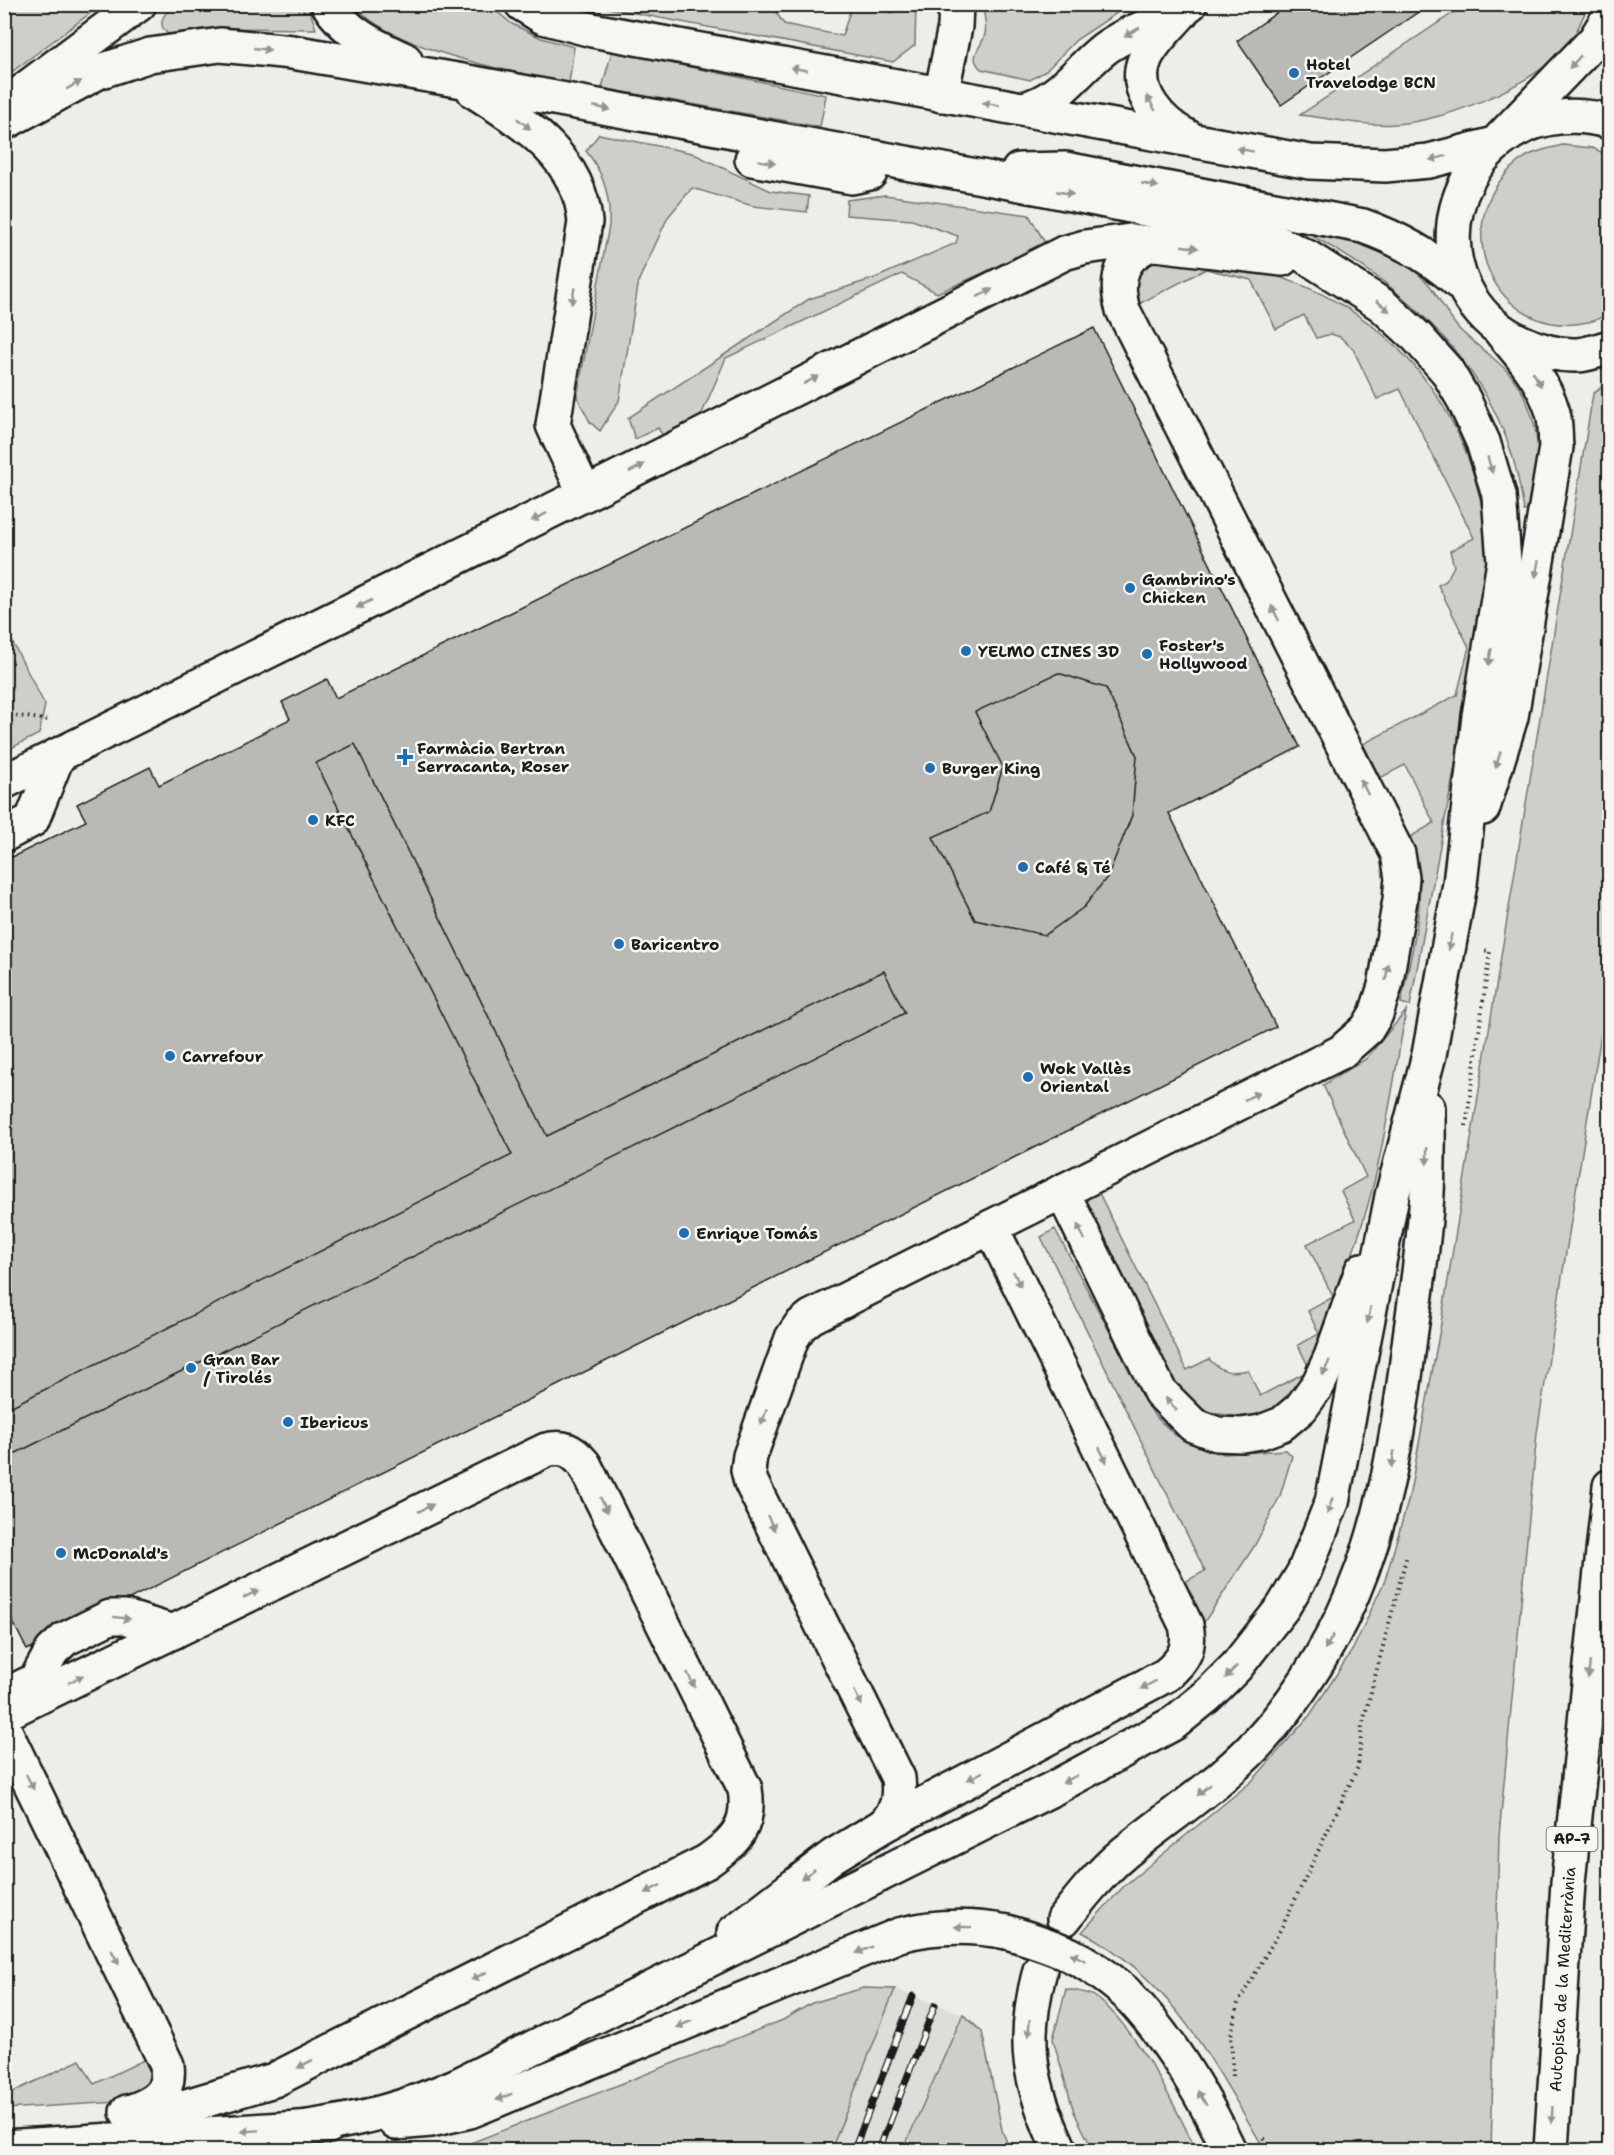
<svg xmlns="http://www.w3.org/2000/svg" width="1614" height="2155" font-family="'Shantell Sans',sans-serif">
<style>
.built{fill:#ddddda}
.green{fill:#cececb;stroke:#757574;stroke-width:1.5}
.building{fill:#b9b9b6;stroke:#1c1c1c;stroke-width:1.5}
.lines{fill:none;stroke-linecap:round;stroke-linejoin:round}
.minor-casing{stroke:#1c1c1c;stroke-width:38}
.highway-casing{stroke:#1c1c1c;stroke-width:38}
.path{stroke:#1c1c1c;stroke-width:4;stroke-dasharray:1.5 4.5;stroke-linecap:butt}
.minor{stroke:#f6f6f2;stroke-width:33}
.highway{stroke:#f6f6f2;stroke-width:33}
.rail-casing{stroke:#1c1c1c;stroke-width:7}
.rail{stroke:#f6f6f2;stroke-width:4.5;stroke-dasharray:14;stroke-linecap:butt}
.minor-bridge-casing{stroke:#1c1c1c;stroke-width:38;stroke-linecap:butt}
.minor-bridge{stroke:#f6f6f2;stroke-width:33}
.oneway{fill:#949492}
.poi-dot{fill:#1f6fb2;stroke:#f6f6f2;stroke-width:2}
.labels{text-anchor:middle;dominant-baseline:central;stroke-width:5;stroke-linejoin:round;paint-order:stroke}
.shield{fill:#f6f6f2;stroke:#5d5d5c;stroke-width:1.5}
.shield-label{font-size:15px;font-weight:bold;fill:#1c1c1c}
.poi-label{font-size:16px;font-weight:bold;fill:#1c1c1c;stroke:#f6f6f2;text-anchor:start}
.street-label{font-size:16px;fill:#1c1c1c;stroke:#f6f6f2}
</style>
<rect width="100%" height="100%" fill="#edede9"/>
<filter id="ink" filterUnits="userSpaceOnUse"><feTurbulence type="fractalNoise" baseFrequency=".0167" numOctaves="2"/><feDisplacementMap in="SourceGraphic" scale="12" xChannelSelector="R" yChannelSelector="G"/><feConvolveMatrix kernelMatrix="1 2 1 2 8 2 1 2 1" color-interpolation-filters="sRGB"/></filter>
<g filter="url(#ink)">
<path class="built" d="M 895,1989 L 963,2014 L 903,2150 L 831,2150 Z"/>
<g class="green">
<path d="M 5,4 L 101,4 L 101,5 L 5,77 Z"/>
<path d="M 175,5 L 308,5 L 316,29 L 217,28 L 168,34 C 155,23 165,12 175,5 Z"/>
<path d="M 354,5 L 489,5 L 512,24 L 541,38 L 574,47 L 569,83 C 513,73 390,49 354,5 Z"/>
<path d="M 592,5 L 771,5 L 784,24 L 842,36 L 852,5 L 893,13 L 897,5 L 916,5 L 915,45 L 893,62 Z"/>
<path d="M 982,5 L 982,4 L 1129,5 L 1076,40 L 1046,71 L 1030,80 L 981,69 C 967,56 982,48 985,34 C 987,24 984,14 982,5 Z"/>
<path d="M 1465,5 L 1589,5 C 1582,17 1577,34 1568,45 C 1534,85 1446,121 1396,124 C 1365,127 1331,118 1300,115 Z"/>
<path d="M 612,51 L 826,95 L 820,127 L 602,88 Z"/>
<path d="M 599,134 L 692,153 L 771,191 L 809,196 L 807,212 L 753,206 L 692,188 L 668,217 L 639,280 L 619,401 L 600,431 L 590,422 L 577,397 L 609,226 C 611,197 604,173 586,151 Z"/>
<path d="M 1563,145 L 1592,148 L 1609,155 L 1609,314 C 1603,316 1595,321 1588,322 C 1503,341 1449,240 1504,176 C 1512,166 1524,156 1537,152 C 1545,149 1555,147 1563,145 Z"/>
<path d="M 885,195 L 1029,215 L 1047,246 L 937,293 L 902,274 L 726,358 L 700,418 L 663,436 L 658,428 L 635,439 L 628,418 L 809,299 L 875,278 L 956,243 L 958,236 L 912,220 L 846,215 L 847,200 Z"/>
<path d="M 1319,229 C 1355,241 1406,256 1431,287 C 1441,301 1448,317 1459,329 C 1474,344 1493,356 1507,371 C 1542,410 1541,460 1535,509 L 1524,511 C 1520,485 1515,459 1505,435 C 1470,347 1395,281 1314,237 Z"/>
<path d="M 1148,259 C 1183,263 1222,263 1257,271 C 1406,306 1495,440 1488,590 L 1410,1006 L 1401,1003 C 1412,948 1431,892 1410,837 L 1434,823 L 1405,765 L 1380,778 L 1363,744 L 1457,695 L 1469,647 L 1438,585 L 1446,581 L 1454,566 L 1450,551 L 1474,538 L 1400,389 L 1377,399 L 1353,349 L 1340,337 L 1331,334 L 1316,338 L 1304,315 L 1276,329 L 1251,280 L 1206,269 L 1133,307 L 1135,281 Z"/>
<path d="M 1609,380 L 1609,984 L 1537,1433 L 1499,1836 L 1491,2150 L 1265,2150 C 1216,2068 1172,1977 1082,1932 L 1124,1886 L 1252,1781 L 1310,1715 L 1353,1649 L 1385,1580 L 1409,1498 L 1440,1329 L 1593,394 Z"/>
<path d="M 4,626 L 45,705 L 39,734 L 5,751 Z"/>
<path d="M 1406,1011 C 1397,1062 1389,1114 1378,1165 C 1367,1216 1348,1267 1331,1317 C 1324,1337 1314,1374 1300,1389 C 1283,1406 1260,1418 1235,1416 C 1214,1414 1197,1411 1182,1395 L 1080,1197 L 1097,1189 L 1187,1370 L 1209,1359 C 1221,1372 1230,1374 1248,1370 L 1260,1396 L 1310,1370 L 1298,1345 L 1319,1334 L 1308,1311 L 1333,1297 L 1307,1244 L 1355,1220 L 1341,1191 L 1366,1177 L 1323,1085 L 1366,1059 Z"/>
<path d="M 1055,1229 L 1154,1415 L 1175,1435 L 1224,1454 L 1285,1450 L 1292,1456 L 1280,1496 L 1255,1545 L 1203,1624 L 1183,1583 L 1205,1571 L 1041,1237 Z"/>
<path d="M 863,1988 L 895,1989 L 831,2150 L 453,2150 L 783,2020 L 812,2003 Z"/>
<path d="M 1066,1989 C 1075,1991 1090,1992 1097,1998 C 1137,2029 1175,2105 1196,2150 L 1093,2150 L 1074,2112 L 1053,2039 Z"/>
<path d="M 963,2014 L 982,2032 L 1002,2130 L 1010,2150 L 903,2150 Z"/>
<path d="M 152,2056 L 156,2075 L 134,2101 L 5,2109 L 5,2091 L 13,2092 L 80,2060 L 94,2084 Z"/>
</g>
<g class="building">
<path d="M 1289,4 L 1430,4 L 1281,105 L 1237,41 Z"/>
<path d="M 1094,328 L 1300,747 L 1169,813 L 1276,1027 L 27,1650 L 4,1604 L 4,861 L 86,821 L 77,804 L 150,767 L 159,785 L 290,719 L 282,702 L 327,679 L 336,698 Z"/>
<path d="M 1058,673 L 1106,688 L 1137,756 L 1132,815 L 1108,876 L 1084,907 L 1045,935 L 975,920 L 933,837 L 989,812 L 1003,767 L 975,712 Z"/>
<path d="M 355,744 L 547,1136 L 884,971 L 905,1013 L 4,1459 L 4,1410 L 512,1155 L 316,763 Z"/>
</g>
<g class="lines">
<defs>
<g id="minor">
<path d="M 328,4 C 347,34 375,46 405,60"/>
<path d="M 522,4 L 543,17 L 592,30 L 1310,162 L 1385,165 L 1429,161 L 1495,144 L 1595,40 L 1610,15"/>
<path d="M 1182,12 C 1170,26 1152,42 1145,59 C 1131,92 1162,124 1188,137"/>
<path d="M 941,95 L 955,27 L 956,4"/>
<path d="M 14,101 L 28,87 L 139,4"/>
<path d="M 1023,109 C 1059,101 1076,71 1104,49 C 1132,28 1164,23 1190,4"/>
<path d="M 1610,122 C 1578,112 1542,115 1513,132 C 1432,183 1432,300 1521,342 C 1538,350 1559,356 1578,355 C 1589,354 1600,350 1610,347"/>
<path d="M 4,123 L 98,72 L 150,55 L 220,45 L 292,52 L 457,80 L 1041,188 L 1225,225 L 1264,236 L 1307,257 L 1382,305 L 1417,337 L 1447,371 L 1464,400 L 1483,442 L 1499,495 L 1504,562 L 1479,716 L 1460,884 L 1429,1055 L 1392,1196 L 1332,1502 L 1304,1572 L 1283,1607 L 1236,1667 L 1207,1696 L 1174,1723 L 1054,1788 L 458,2085 C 403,2109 367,2118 308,2127"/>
<path d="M 752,159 L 852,177 L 870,173"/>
<path d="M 1019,170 L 1065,169 L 1363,226 C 1400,239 1435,259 1463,286"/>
<path d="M 585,494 L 1064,253 L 1085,247 L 1130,241 L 1282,259"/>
<path d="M 4,782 L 585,494 L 553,425 L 585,222 C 580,157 524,123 474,91"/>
<path d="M 1483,808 L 1511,717 L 1556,447 C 1555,436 1556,424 1553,413 C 1545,383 1522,356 1502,333"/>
<path d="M 4,835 L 32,820 L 58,755"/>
<path d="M 1062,1191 L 1160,1392 L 1193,1425 L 1217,1434 L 1242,1435 L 1261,1432 L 1282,1424 L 1301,1408 L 1319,1383 L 1331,1357 L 1362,1270"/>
<path d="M 6,1695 L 36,1680 L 52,1651 L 65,1639 L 110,1617 L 125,1617 L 173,1632"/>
<path d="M 4,1714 L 546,1450 C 564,1446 572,1450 584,1464 L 745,1789 C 751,1826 735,1842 706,1862 L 274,2080 L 183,2107 L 127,2112"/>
<path d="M 4,1729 L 167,2065 C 170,2093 157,2102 132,2111"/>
<path d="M 884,1825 C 898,1810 900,1798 898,1778 L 751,1482 L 748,1470 L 750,1456 L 792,1338 L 800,1326 L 811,1317 L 1341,1052 L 1367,1029 L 1376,1014 L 1385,986 L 1400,900 L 1402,878 L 1398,854 L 1123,310 C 1113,276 1123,252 1158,242"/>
<path d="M 1064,1919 C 1082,1896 1101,1872 1124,1853 C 1173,1813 1229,1778 1270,1729 C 1370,1609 1392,1487 1410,1337 C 1416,1294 1423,1250 1426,1207 C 1429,1174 1428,1141 1428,1108"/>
<path d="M 734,1932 L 833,1856 L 884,1825 L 1166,1675 C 1184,1660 1191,1648 1186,1625 L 991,1227"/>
<path d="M 1040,1970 C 1021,2042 1029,2084 1060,2150"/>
<path d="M 1125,1992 C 1169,2037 1202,2093 1229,2150"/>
<path d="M 396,2123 L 431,2120 L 470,2111 L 899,1935 C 935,1925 970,1925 1007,1932"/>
<path d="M 4,2147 L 329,2126"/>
</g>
<g id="highway">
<path id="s1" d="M 1551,2150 L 1568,1882 L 1610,1486"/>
</g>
</defs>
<use href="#minor" class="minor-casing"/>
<use href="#highway" class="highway-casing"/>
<g class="path">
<path d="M 4,714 L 48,720"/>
<path d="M 1466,1126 L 1490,951 L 1482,950"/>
<path d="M 1233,2076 L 1231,2035 L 1238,2003 L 1282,1927 L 1358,1767 L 1362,1726 L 1407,1555"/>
<path d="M 1264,2138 L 1271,2150"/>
</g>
<use href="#minor" class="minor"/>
<use href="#highway" class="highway"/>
<defs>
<g id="rail">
<path d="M 854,2150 L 913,1996"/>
<path d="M 879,2150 L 935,2005"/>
</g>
</defs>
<use href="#rail" class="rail-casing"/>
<use href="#rail" class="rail"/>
<defs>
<path id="minor-bridge" d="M 1007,1932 C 1057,1947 1085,1957 1125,1992"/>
</defs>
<use href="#minor-bridge" class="minor-bridge-casing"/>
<use href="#minor-bridge" class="minor-bridge"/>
</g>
<defs><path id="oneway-solid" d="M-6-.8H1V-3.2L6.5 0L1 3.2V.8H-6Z" transform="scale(1.5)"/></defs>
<g class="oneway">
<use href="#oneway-solid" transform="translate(1132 32) rotate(151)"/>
<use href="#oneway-solid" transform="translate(262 49) rotate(6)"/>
<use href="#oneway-solid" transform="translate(1575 62) rotate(132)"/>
<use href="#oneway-solid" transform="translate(799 69) rotate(-169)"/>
<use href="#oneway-solid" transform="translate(74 85) rotate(-29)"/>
<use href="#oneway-solid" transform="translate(1151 103) rotate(-120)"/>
<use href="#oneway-solid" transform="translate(991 104) rotate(-171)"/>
<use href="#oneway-solid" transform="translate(602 108) rotate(11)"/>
<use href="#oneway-solid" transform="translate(524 124) rotate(38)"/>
<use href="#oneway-solid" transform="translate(1245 150) rotate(-170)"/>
<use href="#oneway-solid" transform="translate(1438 158) rotate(166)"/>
<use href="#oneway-solid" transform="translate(767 162) rotate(10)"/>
<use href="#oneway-solid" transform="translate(1150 185) rotate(11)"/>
<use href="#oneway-solid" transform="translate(1065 193) rotate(11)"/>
<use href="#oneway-solid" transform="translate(1190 247) rotate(8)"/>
<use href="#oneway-solid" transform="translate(985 293) rotate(-27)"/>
<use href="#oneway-solid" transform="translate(573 296) rotate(100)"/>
<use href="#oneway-solid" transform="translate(1383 306) rotate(40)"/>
<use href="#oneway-solid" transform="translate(1537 379) rotate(60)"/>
<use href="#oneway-solid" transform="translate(811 380) rotate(-27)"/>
<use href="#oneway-solid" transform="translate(1490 465) rotate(73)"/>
<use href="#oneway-solid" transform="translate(637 468) rotate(-27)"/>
<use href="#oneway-solid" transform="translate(539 517) rotate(154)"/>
<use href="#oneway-solid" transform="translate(1537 569) rotate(100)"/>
<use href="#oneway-solid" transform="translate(364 604) rotate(153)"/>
<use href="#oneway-solid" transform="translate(1275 613) rotate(-117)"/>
<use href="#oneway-solid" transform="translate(1490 657) rotate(100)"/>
<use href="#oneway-solid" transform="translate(1498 760) rotate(107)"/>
<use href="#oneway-solid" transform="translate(1364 787) rotate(-118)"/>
<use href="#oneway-solid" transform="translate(1450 942) rotate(100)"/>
<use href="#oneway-solid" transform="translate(1387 972) rotate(-80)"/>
<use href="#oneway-solid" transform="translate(1252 1096) rotate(-27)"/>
<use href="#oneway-solid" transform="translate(1427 1156) rotate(91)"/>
<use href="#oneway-solid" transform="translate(1081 1232) rotate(-116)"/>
<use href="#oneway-solid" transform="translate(1017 1279) rotate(64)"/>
<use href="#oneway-solid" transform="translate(1369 1315) rotate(101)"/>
<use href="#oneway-solid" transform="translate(1326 1368) rotate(115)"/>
<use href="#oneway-solid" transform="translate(1171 1404) rotate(-132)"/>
<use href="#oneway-solid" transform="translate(764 1417) rotate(110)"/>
<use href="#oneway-solid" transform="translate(1103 1455) rotate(64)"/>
<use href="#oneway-solid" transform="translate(1393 1459) rotate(99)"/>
<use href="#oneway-solid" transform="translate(604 1505) rotate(64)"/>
<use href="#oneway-solid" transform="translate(1330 1506) rotate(107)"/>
<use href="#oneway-solid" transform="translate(426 1508) rotate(-26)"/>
<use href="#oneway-solid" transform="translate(771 1523) rotate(64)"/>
<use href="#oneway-solid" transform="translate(251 1594) rotate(-26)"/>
<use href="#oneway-solid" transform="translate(122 1618) rotate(7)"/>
<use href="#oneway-solid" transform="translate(1329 1642) rotate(121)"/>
<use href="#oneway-solid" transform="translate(1589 1670) rotate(96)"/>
<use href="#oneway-solid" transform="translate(1231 1672) rotate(134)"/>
<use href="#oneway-solid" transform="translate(76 1679) rotate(-26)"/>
<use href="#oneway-solid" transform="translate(691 1680) rotate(64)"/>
<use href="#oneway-solid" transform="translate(1148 1685) rotate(152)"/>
<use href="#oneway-solid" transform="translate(858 1698) rotate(64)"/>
<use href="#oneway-solid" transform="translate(975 1776) rotate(152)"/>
<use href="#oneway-solid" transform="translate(1070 1779) rotate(152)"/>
<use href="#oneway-solid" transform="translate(30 1782) rotate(64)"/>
<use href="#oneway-solid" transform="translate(1204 1790) rotate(141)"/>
<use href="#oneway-solid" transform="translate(808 1874) rotate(144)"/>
<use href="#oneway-solid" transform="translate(653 1889) rotate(153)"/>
<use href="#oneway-solid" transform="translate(963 1927) rotate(-179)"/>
<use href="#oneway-solid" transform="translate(864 1950) rotate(158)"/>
<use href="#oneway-solid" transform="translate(115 1957) rotate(64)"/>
<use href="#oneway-solid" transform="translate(1078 1957) rotate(-152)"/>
<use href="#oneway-solid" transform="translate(479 1976) rotate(153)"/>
<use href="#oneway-solid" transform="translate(684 2024) rotate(158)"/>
<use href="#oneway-solid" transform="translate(1029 2028) rotate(94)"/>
<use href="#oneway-solid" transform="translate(305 2064) rotate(153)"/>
<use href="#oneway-solid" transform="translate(504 2097) rotate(158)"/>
<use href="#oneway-solid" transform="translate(1202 2098) rotate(-121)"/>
<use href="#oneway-solid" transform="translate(1552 2115) rotate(93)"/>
<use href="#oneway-solid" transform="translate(250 2131) rotate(176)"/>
</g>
</g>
<g class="poi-dot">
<circle cx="1294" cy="73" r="6"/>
<circle cx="1130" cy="588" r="6"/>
<circle cx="966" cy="651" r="6"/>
<circle cx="1147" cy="654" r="6"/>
<path d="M402 748h6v6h6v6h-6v6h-6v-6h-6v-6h6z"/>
<circle cx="930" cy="768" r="6"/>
<circle cx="313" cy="820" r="6"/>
<circle cx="1023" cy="867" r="6"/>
<circle cx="619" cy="944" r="6"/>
<circle cx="170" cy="1056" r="6"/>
<circle cx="1028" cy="1077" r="6"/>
<circle cx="684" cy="1233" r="6"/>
<circle cx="191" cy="1368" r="6"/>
<circle cx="288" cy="1422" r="6"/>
<circle cx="61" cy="1553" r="6"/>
</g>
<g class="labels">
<rect class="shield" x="1546.5" y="1827" width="51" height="24" rx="4.5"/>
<g class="shield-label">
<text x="1572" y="1839">AP-7</text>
</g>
<g class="poi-label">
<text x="1306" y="64">Hotel<tspan x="1306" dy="18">Travelodge BCN</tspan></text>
<text x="1142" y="579">Gambrino's<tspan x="1142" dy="18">Chicken</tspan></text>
<text x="1159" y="645">Foster's<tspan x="1159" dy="18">Hollywood</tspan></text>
<text x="978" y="651">YELMO CINES 3D</text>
<text x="417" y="748">Farmàcia Bertran<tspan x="417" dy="18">Serracanta, Roser</tspan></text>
<text x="942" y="768">Burger King</text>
<text x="325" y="820">KFC</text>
<text x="1035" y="867">Café &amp; Té</text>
<text x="631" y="944">Baricentro</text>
<text x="182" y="1056">Carrefour</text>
<text x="1040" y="1068">Wok Vallès<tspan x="1040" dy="18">Oriental</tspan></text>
<text x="696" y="1233">Enrique Tomás</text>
<text x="203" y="1359">Gran Bar<tspan x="203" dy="18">/ Tirolés</tspan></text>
<text x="300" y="1422">Ibericus</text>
<text x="73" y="1553">McDonald's</text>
</g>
<g class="street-label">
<text stroke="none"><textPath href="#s1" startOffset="171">Autopista de la Mediterrània</textPath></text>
</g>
</g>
<rect width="1614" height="2155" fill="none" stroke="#f6f6f2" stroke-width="24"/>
<rect x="12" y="12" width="1590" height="2131" fill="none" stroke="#1c1c1c" stroke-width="2" filter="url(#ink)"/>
</svg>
